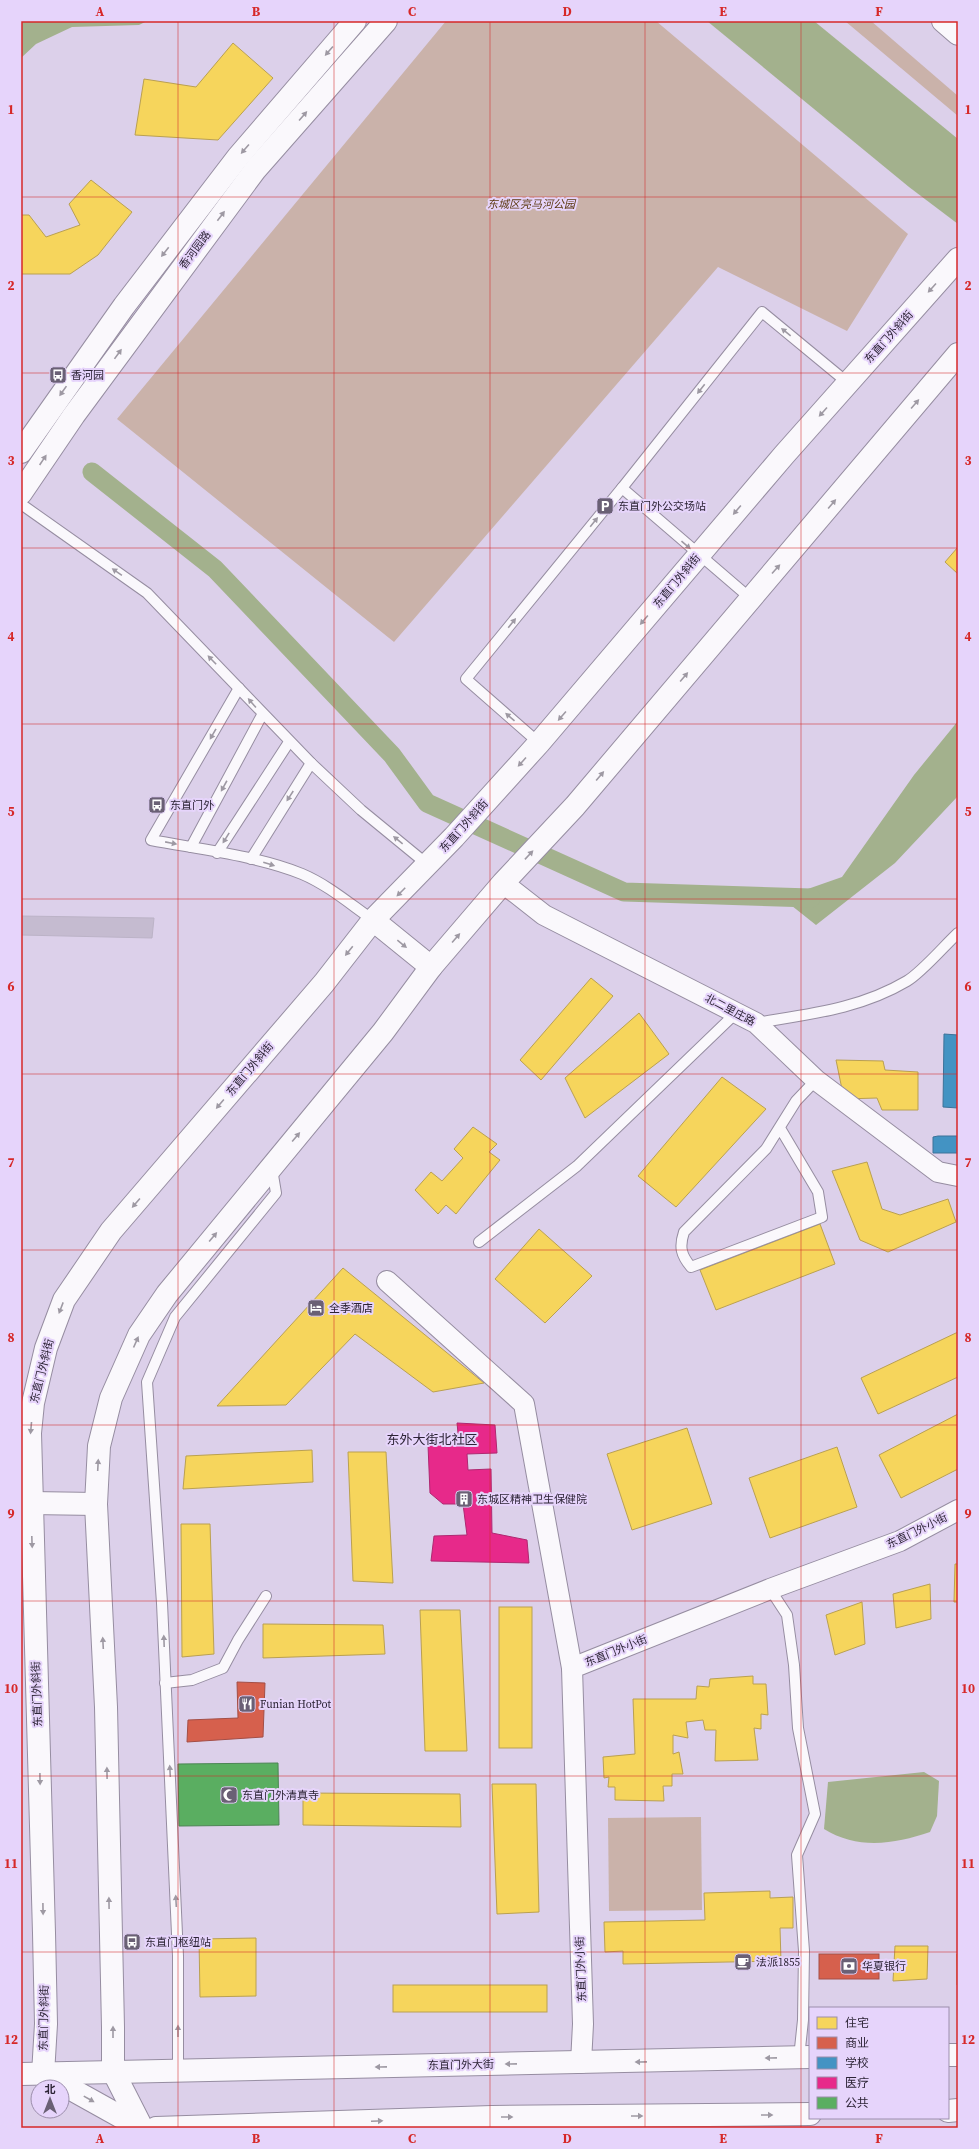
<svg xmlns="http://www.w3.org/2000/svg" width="979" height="2149" font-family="'Source Serif 4','Noto Sans SC',serif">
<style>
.green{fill:#cab2aa}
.water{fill:#a3b18d}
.homes{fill:#f6d55c;stroke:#baa051}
.shops{fill:#d6604d;stroke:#a34e46}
.schools{fill:#4393c3;stroke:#3c7299}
.health{fill:#e7298a;stroke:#af2871}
.public{fill:#5aae61;stroke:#4c8554}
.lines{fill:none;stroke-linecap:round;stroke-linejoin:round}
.canal{stroke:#a3b18d;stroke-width:19}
.building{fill:#c5bbd0;stroke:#bcb3c7}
.service-casing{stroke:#968da1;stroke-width:12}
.minor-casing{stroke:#968da1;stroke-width:22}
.secondary-casing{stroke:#968da1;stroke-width:24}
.trunk-casing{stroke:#968da1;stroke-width:24}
.service{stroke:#faf8fc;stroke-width:10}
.minor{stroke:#faf8fc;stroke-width:20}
.secondary{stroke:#faf8fc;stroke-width:22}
.trunk{stroke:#faf8fc;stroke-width:22}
.oneway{fill:#9e99a3}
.grid{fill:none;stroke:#d62828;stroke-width:1;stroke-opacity:0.55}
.labels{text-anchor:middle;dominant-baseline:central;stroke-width:4;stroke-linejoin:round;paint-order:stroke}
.park-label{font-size:11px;font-style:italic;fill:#5b3910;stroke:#e6d4fb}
.street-label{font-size:11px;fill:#2d2436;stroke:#e6d4fb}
.poi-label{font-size:11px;fill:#2d2436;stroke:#e6d4fb;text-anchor:start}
.quarter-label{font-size:13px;fill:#2d2436;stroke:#e6d4fb}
.neatline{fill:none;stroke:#d62828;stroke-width:1.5}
.grid-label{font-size:13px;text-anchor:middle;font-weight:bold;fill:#d62828}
</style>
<rect width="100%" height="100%" fill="#dcd0ea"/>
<g class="green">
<path d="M 446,21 L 656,21 L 908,234 L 847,331 L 718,267 L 394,642 L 117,419 Z"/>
<path d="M 845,21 L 871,21 L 958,96 L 958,116 Z"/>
<path d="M 701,1817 L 702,1910 L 609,1911 L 608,1818 Z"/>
</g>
<g class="water">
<path d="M 21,21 L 147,21 L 139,25 L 72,27 L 36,44 L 21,58 Z"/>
<path d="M 707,21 L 814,21 L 958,139 L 958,224 L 909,187 Z"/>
<path d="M 958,721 L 958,796 L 895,863 L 816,925 L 782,898 L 842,877 L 914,775 Z"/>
<path d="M 924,1772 L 939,1781 L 937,1816 L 930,1832 C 895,1844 858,1850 824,1829 L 828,1782 Z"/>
</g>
<g class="homes">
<path d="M 233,43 L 273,78 L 218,140 L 135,135 L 144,79 L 196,87 Z"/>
<path d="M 91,180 L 132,212 L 98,255 L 70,274 L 21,274 L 21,215 L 29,215 L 46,237 L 80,225 L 69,204 Z"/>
<path d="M 958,547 L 958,574 L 945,562 Z"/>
<path d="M 591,978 L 613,996 L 541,1080 L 520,1060 Z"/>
<path d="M 639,1013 L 669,1054 L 585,1118 L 565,1078 Z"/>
<path d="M 836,1060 L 883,1061 L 885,1070 L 918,1072 L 918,1110 L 882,1110 L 877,1098 L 844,1099 Z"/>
<path d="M 722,1077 L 766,1109 L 676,1207 L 638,1176 Z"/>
<path d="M 473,1127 L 497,1144 L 489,1152 L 500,1160 L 456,1214 L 446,1205 L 438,1214 L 415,1190 L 431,1172 L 442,1181 L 463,1158 L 454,1149 Z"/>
<path d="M 867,1162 L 882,1209 L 900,1215 L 948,1199 L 956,1222 L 888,1252 L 860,1240 L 832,1171 Z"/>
<path d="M 820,1224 L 835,1264 L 716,1310 L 700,1270 Z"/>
<path d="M 539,1229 L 592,1276 L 545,1323 L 495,1279 Z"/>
<path d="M 343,1268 L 484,1383 L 433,1392 L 355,1334 L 286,1405 L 217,1406 Z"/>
<path d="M 958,1332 L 958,1377 L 878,1414 L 861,1378 Z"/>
<path d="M 958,1414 L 958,1469 L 901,1498 L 879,1455 Z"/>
<path d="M 687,1428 L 712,1504 L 632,1530 L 607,1454 Z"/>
<path d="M 837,1447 L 857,1507 L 770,1538 L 749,1478 Z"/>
<path d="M 312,1450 L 313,1482 L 183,1489 L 186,1456 Z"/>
<path d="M 348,1452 L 386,1452 L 393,1583 L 353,1581 Z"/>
<path d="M 181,1524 L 210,1524 L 214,1654 L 182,1657 Z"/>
<path d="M 955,1564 L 958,1564 L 958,1602 L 954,1602 Z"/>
<path d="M 930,1584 L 931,1619 L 896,1628 L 893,1594 Z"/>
<path d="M 862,1602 L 865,1644 L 835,1655 L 826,1615 Z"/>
<rect x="499" y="1607" width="33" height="141"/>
<path d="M 420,1610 L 460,1610 L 467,1751 L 425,1751 Z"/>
<path d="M 263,1624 L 383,1625 L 385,1654 L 263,1658 Z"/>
<path d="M 753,1676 L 753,1684 L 766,1684 L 768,1715 L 761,1714 L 761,1729 L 754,1728 L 758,1760 L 715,1761 L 716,1730 L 705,1730 L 703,1720 L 686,1722 L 688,1738 L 673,1735 L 673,1754 L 679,1752 L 683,1774 L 672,1774 L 672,1786 L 663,1786 L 664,1801 L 615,1800 L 615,1787 L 608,1787 L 609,1777 L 604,1778 L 603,1757 L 635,1754 L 633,1699 L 696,1699 L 697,1686 L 709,1687 L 710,1679 Z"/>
<path d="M 492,1784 L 536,1784 L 539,1912 L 497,1914 Z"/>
<path d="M 303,1793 L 460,1794 L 461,1827 L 303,1825 Z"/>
<path d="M 770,1891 L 770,1898 L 793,1897 L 793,1928 L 780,1928 L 781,1961 L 623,1964 L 623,1951 L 605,1952 L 604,1922 L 705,1920 L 704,1893 Z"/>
<path d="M 256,1938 L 256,1996 L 200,1997 L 199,1939 Z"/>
<path d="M 895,1946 L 928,1946 L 927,1979 L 893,1981 Z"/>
<path d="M 957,1954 L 958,1985 L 957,1985 Z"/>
<rect x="393" y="1985" width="154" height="27"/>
</g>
<g class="shops">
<path d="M 237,1682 L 265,1683 L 263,1737 L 187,1742 L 188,1720 L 238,1718 Z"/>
<rect x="819" y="1954" width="60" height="25"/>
</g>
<g class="schools">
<path d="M 944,1034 L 958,1035 L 958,1108 L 943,1107 Z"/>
<path d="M 938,1136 L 958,1136 L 958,1153 L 933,1153 L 933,1137 Z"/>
</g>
<path class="health" d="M 457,1423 L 495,1425 L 497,1453 L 467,1454 L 468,1470 L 491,1469 L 492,1533 L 527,1540 L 529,1563 L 431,1561 L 434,1536 L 467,1535 L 463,1504 L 443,1504 L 430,1493 L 428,1445 L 459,1443 Z"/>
<path class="public" d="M 278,1763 L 279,1825 L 179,1826 L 178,1764 Z"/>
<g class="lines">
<path class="canal" d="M 92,472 L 215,569 L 392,755 L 427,803 L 624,892 L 811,898"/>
</g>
<path class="building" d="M 21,916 L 154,918 L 152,938 L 21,935 Z"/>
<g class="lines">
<defs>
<g id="service">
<path d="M 622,488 L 762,312 L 848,383"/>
<path d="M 21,504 L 147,593 L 311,763 L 361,810 L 428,865"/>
<path d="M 239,688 L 151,840 C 198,849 258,856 302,874 C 328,885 350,904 373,920"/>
<path d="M 539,743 L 466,679 L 622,488 L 750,598"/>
<path d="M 191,847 L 262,715"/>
<path d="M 217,853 L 289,742"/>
<path d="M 251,859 L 311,763"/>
<path d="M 756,1023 C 809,1014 860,1009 907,981 C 922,972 944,946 958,933"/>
<path d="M 780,1128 L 818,1192 L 822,1217 L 691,1267 C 681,1255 679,1247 684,1232 L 766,1149 L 796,1101 L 816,1080"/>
<path d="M 479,1242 L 577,1166 L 736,1013"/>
<path d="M 770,1589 L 787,1615 L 794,1665 L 798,1728 L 815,1814 L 797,1855 L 804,1951 L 803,2020 L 799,2058"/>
<path d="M 165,1683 L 192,1680 L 223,1668 L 238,1640 L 266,1596"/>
<path d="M 178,2070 L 178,1956 L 162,1603 L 147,1382 L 175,1317 L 276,1193 L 272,1169"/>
</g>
<g id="minor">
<path d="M 503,883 L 544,915 L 756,1023 L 816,1080 L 938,1172 L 958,1176"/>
<path d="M 387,1281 L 524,1404 L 572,1668"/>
<path d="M 581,2063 L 583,2024 L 572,1668 L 770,1589 L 900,1541 L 958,1510"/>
</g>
<g id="secondary">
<path d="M 943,21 L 958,34"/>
<path d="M 373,920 L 431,967"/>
<path d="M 31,1503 L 96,1504"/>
<path d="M 948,2055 L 958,2055"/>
<path d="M 21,2074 L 810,2057"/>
<path d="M 43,2074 L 46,2024 L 44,1933 L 30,1433 L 33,1403 L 46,1348 L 64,1300 L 111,1231 L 324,983 L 373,920 L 454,837 L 539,743 L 784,455 L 958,259"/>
<path d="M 44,2074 L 141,2128"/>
<path d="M 948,2111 L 958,2110"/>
<path d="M 142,2128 L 113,2071 L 113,2027 L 106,1707 L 96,1504 L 99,1446 L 111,1398 L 139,1335 L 167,1294 L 383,1032 L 431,967 L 503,883 L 575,806 L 958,354"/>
<path d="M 156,2128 L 492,2117 L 810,2114"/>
</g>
<g id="trunk">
<path d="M 21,452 L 124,306 L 238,157 L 355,21"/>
<path d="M 21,493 L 74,415 L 255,170 L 386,21"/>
</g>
</defs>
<use href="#service" class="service-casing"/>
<use href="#minor" class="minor-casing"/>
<use href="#secondary" class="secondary-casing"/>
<use href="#trunk" class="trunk-casing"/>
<use href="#service" class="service"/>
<use href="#minor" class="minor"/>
<use href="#secondary" class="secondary"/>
<use href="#trunk" class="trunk"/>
</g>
<defs><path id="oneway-solid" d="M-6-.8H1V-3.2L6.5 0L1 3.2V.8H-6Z"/></defs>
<g class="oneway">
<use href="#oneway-solid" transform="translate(329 51) rotate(131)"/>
<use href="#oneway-solid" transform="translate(303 116) rotate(-49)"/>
<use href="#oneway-solid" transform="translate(245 149) rotate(131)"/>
<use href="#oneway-solid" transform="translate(221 216) rotate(-53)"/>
<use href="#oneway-solid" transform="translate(165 252) rotate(128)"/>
<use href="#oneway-solid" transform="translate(932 288) rotate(132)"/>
<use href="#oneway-solid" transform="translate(786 332) rotate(-141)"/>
<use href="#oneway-solid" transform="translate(118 354) rotate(-54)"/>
<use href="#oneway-solid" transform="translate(701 389) rotate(128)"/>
<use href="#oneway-solid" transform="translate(63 391) rotate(125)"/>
<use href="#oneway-solid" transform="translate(915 404) rotate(-49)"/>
<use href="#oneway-solid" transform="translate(823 412) rotate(132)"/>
<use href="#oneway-solid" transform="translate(43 460) rotate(-56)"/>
<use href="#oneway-solid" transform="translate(832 504) rotate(-50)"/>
<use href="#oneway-solid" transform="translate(737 510) rotate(130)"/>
<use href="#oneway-solid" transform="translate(594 522) rotate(-51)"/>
<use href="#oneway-solid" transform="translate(686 545) rotate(41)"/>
<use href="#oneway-solid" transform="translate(776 569) rotate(-48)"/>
<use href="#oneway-solid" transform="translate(117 572) rotate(-145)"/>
<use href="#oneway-solid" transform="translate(644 620) rotate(130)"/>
<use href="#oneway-solid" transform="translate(512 623) rotate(-51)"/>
<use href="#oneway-solid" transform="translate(212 660) rotate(-134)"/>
<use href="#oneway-solid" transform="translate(684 677) rotate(-50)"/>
<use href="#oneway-solid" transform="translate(252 703) rotate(-131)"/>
<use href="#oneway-solid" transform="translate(562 716) rotate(131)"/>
<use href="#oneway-solid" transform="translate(510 717) rotate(-139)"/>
<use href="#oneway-solid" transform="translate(213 734) rotate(120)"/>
<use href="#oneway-solid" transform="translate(522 762) rotate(132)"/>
<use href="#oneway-solid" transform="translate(600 776) rotate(-50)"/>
<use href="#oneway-solid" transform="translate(224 786) rotate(119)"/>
<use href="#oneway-solid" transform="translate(290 796) rotate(123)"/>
<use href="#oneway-solid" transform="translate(226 838) rotate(122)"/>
<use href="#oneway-solid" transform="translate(398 840) rotate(-141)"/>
<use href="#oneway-solid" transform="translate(171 843) rotate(11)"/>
<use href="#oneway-solid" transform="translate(529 855) rotate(-47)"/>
<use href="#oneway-solid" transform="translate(269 864) rotate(17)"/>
<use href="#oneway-solid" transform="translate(401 892) rotate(135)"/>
<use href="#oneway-solid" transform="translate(456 938) rotate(-49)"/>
<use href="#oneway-solid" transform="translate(402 944) rotate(39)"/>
<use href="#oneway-solid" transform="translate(349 951) rotate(129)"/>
<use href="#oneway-solid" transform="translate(220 1104) rotate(130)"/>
<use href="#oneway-solid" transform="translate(296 1137) rotate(-50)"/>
<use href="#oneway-solid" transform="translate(136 1203) rotate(131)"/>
<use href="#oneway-solid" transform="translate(213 1237) rotate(-50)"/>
<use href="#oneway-solid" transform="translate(61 1308) rotate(111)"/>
<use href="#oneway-solid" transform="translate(136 1342) rotate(-66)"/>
<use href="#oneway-solid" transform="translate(31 1428) rotate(95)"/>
<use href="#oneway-solid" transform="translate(98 1465) rotate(-87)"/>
<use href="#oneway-solid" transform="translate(32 1542) rotate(88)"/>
<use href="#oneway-solid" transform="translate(164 1641) rotate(-92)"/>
<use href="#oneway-solid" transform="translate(103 1643) rotate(-93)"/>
<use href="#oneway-solid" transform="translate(170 1771) rotate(-93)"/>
<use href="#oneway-solid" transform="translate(107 1773) rotate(-91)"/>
<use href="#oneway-solid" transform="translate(40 1779) rotate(89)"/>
<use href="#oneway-solid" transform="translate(176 1901) rotate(-93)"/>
<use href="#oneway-solid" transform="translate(109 1903) rotate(-91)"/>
<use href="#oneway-solid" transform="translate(43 1909) rotate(89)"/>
<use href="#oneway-solid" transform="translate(178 2031) rotate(-90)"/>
<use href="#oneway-solid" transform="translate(113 2032) rotate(-90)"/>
<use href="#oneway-solid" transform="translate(771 2058) rotate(179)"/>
<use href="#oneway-solid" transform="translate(641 2062) rotate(179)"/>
<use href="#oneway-solid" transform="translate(511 2064) rotate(179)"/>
<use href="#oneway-solid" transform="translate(381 2067) rotate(179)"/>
<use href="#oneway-solid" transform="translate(89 2099) rotate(29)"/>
<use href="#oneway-solid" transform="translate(767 2115)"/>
<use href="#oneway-solid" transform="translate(637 2116)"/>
<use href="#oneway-solid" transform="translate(507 2117)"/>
<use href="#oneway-solid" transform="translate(377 2121) rotate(-2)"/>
</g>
<path class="grid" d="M 178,21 L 178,2128M 334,21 L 334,2128M 490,21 L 490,2128M 645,21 L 645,2128M 801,21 L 801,2128M 21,197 L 958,197M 21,373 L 958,373M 21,548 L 958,548M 21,724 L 958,724M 21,899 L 958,899M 21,1074 L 958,1074M 21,1250 L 958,1250M 21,1425 L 958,1425M 21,1601 L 958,1601M 21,1776 L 958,1776M 21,1952 L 958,1952"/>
<defs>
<symbol id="bus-square" viewBox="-11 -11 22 22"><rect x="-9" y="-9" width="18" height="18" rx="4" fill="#6a6075" stroke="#e6d4fb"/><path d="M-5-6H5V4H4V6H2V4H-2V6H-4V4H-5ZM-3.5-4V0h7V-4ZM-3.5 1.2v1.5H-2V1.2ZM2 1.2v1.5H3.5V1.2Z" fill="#fff"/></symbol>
<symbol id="parking-square" viewBox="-11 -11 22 22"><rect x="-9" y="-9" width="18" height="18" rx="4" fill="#6a6075" stroke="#e6d4fb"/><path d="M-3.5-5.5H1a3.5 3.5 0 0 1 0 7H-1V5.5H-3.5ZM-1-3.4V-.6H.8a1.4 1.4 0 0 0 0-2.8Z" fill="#fff"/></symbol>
<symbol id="hotel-square" viewBox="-11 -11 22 22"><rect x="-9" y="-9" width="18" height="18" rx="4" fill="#6a6075" stroke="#e6d4fb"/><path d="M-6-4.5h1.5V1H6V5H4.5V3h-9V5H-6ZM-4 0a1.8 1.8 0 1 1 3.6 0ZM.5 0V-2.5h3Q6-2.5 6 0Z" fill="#fff"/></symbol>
<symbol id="building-square" viewBox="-11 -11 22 22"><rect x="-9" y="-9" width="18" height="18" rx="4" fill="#6a6075" stroke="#e6d4fb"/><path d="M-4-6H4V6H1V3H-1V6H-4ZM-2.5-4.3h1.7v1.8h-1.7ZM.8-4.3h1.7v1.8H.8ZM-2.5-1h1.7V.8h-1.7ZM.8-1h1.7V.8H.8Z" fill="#fff"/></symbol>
<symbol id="restaurant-square" viewBox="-11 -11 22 22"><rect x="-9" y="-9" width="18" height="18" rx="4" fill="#6a6075" stroke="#e6d4fb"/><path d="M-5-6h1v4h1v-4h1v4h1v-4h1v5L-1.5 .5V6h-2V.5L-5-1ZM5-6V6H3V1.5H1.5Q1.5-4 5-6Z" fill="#fff"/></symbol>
<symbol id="mosque-square" viewBox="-11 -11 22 22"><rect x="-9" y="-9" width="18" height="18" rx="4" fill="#6a6075" stroke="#e6d4fb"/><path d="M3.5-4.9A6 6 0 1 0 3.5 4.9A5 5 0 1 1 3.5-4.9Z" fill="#fff"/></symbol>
<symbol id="cafe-square" viewBox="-11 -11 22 22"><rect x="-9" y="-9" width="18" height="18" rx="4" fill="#6a6075" stroke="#e6d4fb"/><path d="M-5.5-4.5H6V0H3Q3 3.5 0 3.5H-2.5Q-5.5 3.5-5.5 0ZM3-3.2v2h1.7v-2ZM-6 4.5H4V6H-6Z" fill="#fff"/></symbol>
<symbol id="bank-square" viewBox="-11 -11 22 22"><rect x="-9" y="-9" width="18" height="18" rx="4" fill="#6a6075" stroke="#e6d4fb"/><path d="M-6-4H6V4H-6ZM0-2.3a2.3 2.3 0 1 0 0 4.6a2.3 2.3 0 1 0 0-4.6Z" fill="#fff"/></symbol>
</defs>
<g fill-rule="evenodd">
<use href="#bus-square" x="48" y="365" width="20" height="20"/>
<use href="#parking-square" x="595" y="496" width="20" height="20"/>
<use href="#bus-square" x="147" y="795" width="20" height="20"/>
<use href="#hotel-square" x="306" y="1298" width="20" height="20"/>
<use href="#building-square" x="454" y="1489" width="20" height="20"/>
<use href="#restaurant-square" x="237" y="1694" width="20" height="20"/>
<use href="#mosque-square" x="219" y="1785" width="20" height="20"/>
<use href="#bus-square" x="122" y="1932" width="20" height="20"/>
<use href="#cafe-square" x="733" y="1952" width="20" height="20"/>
<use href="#bank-square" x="839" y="1956" width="20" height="20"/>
</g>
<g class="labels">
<g class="park-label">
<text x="531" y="204">东城区亮马河公园</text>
</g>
<g class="street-label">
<text transform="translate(195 250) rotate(-53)">香河园路</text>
<text transform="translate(889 337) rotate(-48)">东直门外斜街</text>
<text transform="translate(677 581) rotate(-50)">东直门外斜街</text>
<text transform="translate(464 826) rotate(-48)">东直门外斜街</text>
<text transform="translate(730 1010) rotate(28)">北二里庄路</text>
<text transform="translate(250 1069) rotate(-50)">东直门外斜街</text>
<text transform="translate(42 1371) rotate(-76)">东直门外斜街</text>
<text transform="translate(917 1531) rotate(-26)">东直门外小街</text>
<text transform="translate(616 1651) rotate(-22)">东直门外小街</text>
<text transform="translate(37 1694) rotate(-92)">东直门外斜街</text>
<text transform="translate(581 1969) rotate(-92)">东直门外小街</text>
<text transform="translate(44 2018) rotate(-89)">东直门外斜街</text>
<text transform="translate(461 2065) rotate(-1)">东直门外大街</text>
</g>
<g class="poi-label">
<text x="71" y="375">香河园</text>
<text x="618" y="506">东直门外公交场站</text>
<text x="170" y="805">东直门外</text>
<text x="329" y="1308">全季酒店</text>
<text x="477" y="1499">东城区精神卫生保健院</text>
<text x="260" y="1704">Funian HotPot</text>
<text x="242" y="1795">东直门外清真寺</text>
<text x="145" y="1942">东直门枢纽站</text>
<text x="756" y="1962">法派1855</text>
<text x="862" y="1966">华夏银行</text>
</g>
<g class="quarter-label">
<text x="432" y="1439">东外大街北社区</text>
</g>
</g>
<rect width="979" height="2149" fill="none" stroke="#e6d4fb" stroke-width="44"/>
<rect x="809" y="2007" width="140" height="112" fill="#e6d4fb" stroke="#9c8eac"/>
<rect x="817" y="2017" width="20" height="12" fill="#f6d55c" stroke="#9c8eac"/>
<text x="845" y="2027" font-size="12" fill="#2d2436">住宅</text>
<rect x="817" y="2037" width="20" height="12" fill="#d6604d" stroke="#9c8eac"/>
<text x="845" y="2047" font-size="12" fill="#2d2436">商业</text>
<rect x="817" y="2057" width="20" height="12" fill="#4393c3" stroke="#9c8eac"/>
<text x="845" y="2067" font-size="12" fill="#2d2436">学校</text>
<rect x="817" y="2077" width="20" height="12" fill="#e7298a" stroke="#9c8eac"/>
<text x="845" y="2087" font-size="12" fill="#2d2436">医疗</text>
<rect x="817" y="2097" width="20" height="12" fill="#5aae61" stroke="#9c8eac"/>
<text x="845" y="2107" font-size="12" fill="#2d2436">公共</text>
<g transform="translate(50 2099)"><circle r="19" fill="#e6d4fb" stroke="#9c8eac"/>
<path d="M0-3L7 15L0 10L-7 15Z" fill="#6a6075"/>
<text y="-6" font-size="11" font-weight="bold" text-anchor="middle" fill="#2d2436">北</text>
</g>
<rect x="22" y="22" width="935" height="2105" class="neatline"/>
<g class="grid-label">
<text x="100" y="16">A</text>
<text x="256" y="16">B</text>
<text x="412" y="16">C</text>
<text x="567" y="16">D</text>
<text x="723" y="16">E</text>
<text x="879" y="16">F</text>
<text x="11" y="114">1</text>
<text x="968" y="114">1</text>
<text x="11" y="290">2</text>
<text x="968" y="290">2</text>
<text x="11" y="465">3</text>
<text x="968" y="465">3</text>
<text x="11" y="641">4</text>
<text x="968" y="641">4</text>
<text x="11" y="816">5</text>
<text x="968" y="816">5</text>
<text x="11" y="991">6</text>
<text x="968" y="991">6</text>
<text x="11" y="1167">7</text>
<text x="968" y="1167">7</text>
<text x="11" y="1342">8</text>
<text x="968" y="1342">8</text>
<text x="11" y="1518">9</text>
<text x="968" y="1518">9</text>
<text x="11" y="1693">10</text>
<text x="968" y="1693">10</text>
<text x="11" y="1868">11</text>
<text x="968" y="1868">11</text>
<text x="11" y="2044">12</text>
<text x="968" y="2044">12</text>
<text x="100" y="2143">A</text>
<text x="256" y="2143">B</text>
<text x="412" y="2143">C</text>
<text x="567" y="2143">D</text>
<text x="723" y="2143">E</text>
<text x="879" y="2143">F</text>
</g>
</svg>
